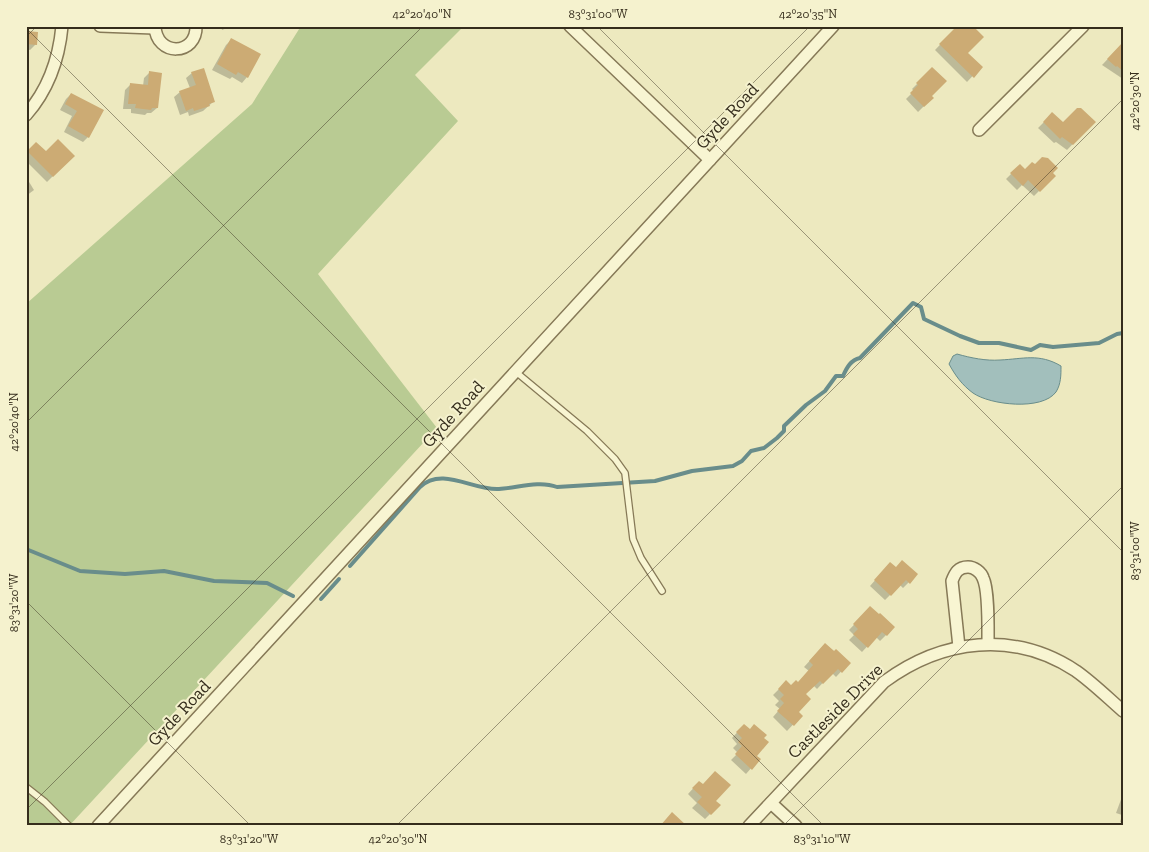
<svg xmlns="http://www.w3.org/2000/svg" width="1149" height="852" font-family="'Zilla Slab',serif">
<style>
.green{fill:#b9cb93}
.water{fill:#a2bfbc;stroke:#698d8b}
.shadow{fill:#0003}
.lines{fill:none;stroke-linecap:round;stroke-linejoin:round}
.stream{stroke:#698d8b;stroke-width:4}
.building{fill:#ccab74}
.service-casing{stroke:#867957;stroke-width:8}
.minor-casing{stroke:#867957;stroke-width:14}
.service{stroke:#f8f5d2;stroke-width:5.5}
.minor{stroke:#f8f5d2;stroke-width:11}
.ticks{fill:none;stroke:#352d1c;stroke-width:1;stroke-opacity:0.45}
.labels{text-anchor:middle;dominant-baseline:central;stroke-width:4;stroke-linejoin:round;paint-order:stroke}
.street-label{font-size:18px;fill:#352d1c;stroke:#f5f2ce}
.neatline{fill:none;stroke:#352d1c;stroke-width:2}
.ticks-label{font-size:12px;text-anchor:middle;fill:#352d1c}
</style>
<rect width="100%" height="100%" fill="#ede9bf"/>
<path class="green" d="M 301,26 L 464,26 L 415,75 L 458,121 L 318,274 L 437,428 L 69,826 L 26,826 L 26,304 L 252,104 Z"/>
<path class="water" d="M 957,354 C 971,358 986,361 1000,360 C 1023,359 1039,353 1061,366 C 1061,375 1061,384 1056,392 C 1042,411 990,405 973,393 C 962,385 955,375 949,364 L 953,356 Z"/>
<g class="shadow">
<path d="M 26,26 L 28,26 L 28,32 L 36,44 L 30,50 L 26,49 Z"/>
<path d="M 221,26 L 232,26 L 222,30 Z"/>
<path d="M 958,26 L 966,53 L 981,67 L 967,82 L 935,50 Z"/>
<path d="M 231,40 L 247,77 L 242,83 L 232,77 L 230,79 L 212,70 L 226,45 Z"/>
<path d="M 1123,43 L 1123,79 L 1102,65 Z"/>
<path d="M 932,69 L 930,96 L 932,98 L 918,112 L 906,99 L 914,91 L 912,89 Z"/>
<path d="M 150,72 L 157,108 L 151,113 L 147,113 L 145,115 L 131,113 L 131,109 L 123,109 L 125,90 L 131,84 L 143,86 L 144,78 Z"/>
<path d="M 192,73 L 214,101 L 203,111 L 189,116 L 188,112 L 180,115 L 174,97 L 180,92 L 190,88 L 186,78 Z"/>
<path d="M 71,94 L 88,137 L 83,142 L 64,132 L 72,116 L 60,110 L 66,99 Z"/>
<path d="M 1052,114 L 1063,124 L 1094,122 L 1067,150 L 1056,142 L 1054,143 L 1038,128 Z"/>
<path d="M 36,143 L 46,153 L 73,156 L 47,182 L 26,161 L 26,153 Z"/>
<path d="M 1020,165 L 1025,171 L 1051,173 L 1054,176 L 1034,196 L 1022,185 L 1017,190 L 1006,179 Z"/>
<path d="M 26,177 L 34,190 L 26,196 Z"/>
<path d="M 885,569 L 895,569 L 917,574 L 903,588 L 900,585 L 885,600 L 870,586 Z"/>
<path d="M 870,608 L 894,627 L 880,641 L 876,637 L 862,652 L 849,640 L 854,635 L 849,630 Z"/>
<path d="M 825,644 L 849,663 L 836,677 L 832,673 L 817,689 L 813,685 L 804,694 L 797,712 L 801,716 L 787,731 L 773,717 L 780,709 L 775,705 L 779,701 L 773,695 L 786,682 L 791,687 L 798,683 L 809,671 L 804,667 Z"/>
<path d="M 744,725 L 749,730 L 755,756 L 759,759 L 746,774 L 731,760 L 738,753 L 733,748 L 737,744 L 732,738 Z"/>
<path d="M 699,782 L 719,805 L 705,819 L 692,808 L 697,803 L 688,794 Z"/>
<path d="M 1123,794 L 1123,823 L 1120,822 L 1122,815 L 1116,813 Z"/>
</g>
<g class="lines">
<g class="stream">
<path d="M 26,549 L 80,571 L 125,574 L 164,571 L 214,581 L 267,583 L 293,596"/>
<path d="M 350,566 L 420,487 C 442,466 474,491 499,489 C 517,488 539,480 557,487 L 655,481 L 692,471 L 733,466 L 742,461 L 751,451 L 764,448 L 777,438 L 784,431 L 784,426 L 806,405 L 825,391 L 836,376 L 843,376 C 847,367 851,360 860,358 L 913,303 L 921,307 L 924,319 L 960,336 L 979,343 L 999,343 L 1031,350 L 1040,345 L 1053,347 L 1099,343 L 1117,334 L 1123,333"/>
<path d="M 321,599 L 339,579"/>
</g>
</g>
<g class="building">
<path d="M 957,26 L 973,26 L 984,37 L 968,53 L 983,67 L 974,78 L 939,44 Z"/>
<path d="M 26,31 L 38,32 L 37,45 L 26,44 Z"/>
<path d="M 231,38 L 261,54 L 248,78 L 238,72 L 236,75 L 217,64 Z"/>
<path d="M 1123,42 L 1123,71 L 1117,66 L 1116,67 L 1107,59 Z"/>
<path d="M 932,67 L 947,81 L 932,96 L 934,98 L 924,107 L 910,93 L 918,85 L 916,83 Z"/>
<path d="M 204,68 L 215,102 L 209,104 L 210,106 L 194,111 L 193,108 L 186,111 L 179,91 L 196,85 L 191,72 Z"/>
<path d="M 149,71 L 162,73 L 158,108 L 152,108 L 151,110 L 135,108 L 136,104 L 128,104 L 130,83 L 148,85 Z"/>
<path d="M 71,93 L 104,110 L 89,138 L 68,126 L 77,111 L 65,104 Z"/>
<path d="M 1077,108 L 1081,108 L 1096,122 L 1073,145 L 1062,137 L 1060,139 L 1043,122 L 1052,112 L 1063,122 Z"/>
<path d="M 58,139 L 75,156 L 53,177 L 27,151 L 36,142 L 46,151 Z"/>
<path d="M 1042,157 L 1048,158 L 1058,168 L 1053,173 L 1056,176 L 1040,192 L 1028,180 L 1023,186 L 1010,173 L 1020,164 L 1025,169 L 1032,162 L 1035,164 Z"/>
<path d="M 902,560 L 918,574 L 910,584 L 906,580 L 891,596 L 874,580 L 890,562 L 896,567 Z"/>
<path d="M 870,606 L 879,614 L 880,613 L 895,627 L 887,636 L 882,632 L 868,648 L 853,634 L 858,629 L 853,624 Z"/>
<path d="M 825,643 L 834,651 L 836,649 L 851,663 L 842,673 L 838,669 L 823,684 L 820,681 L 806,694 L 811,699 L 799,712 L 803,716 L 794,726 L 777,711 L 784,703 L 780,699 L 784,695 L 778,689 L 786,680 L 791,685 L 796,680 L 798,682 L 813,665 L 809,661 Z"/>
<path d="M 744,724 L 750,729 L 754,724 L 767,735 L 764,738 L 769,742 L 757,756 L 761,759 L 752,770 L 735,754 L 742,746 L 738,742 L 742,738 L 736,732 Z"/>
<path d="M 715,771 L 731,785 L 716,801 L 721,805 L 711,815 L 697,802 L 702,797 L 692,788 L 699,781 L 703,784 Z"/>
<path d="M 672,812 L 687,826 L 660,826 Z"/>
</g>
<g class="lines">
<defs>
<g id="service">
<path d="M 516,372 L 587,431 L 615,459 L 625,473 L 633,539 L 641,558 L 662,591"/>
<path d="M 26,787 L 45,802 L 69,826"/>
</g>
<g id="minor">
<path d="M 100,26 L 154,28"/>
<path d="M 155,26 C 156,57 197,56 196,26"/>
<path d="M 570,26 L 710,160"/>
<path d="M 26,115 C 48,90 59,59 62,26"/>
<path d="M 979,130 L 1083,26"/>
<path d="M 959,647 L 952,581 C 955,573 958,567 968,567 C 974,567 981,572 983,578 C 989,590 988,629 988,644"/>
<path d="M 771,803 L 796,826"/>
<path d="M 98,826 L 833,26"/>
<path d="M 749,826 L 884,682 C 942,639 1014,630 1076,671 C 1093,683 1108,698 1123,711"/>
</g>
</defs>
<use href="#service" class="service-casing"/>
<use href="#minor" class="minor-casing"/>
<use href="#service" class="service"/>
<use href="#minor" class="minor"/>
</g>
<path class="ticks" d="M 597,26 L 1123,552M 26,28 L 824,826M 26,37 L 37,26M 26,423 L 423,26M 26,601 L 251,826M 26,810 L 810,26M 396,826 L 1123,99M 783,826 L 1123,486"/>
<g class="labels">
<g class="street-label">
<text transform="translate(727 116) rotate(-47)">Gyde Road</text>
<text transform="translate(453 414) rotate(-48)">Gyde Road</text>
<text transform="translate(835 711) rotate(-45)">Castleside Drive</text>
<text transform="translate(179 713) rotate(-47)">Gyde Road</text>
</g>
</g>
<rect width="1149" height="852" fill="none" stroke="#f5f2ce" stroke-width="55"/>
<rect x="28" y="28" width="1094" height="796" class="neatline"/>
<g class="ticks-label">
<text x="422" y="18">42°20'40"N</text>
<text x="598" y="18">83°31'00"W</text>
<text x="808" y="18">42°20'35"N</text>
<text transform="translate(1135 101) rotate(-90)" y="4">42°20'30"N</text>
<text transform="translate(14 422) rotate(-90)" y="4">42°20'40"N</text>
<text transform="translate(1135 551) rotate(-90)" y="4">83°31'00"W</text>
<text transform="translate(14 603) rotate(-90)" y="4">83°31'20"W</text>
<text x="249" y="843">83°31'20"W</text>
<text x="398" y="843">42°20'30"N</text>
<text x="822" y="843">83°31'10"W</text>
</g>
</svg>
